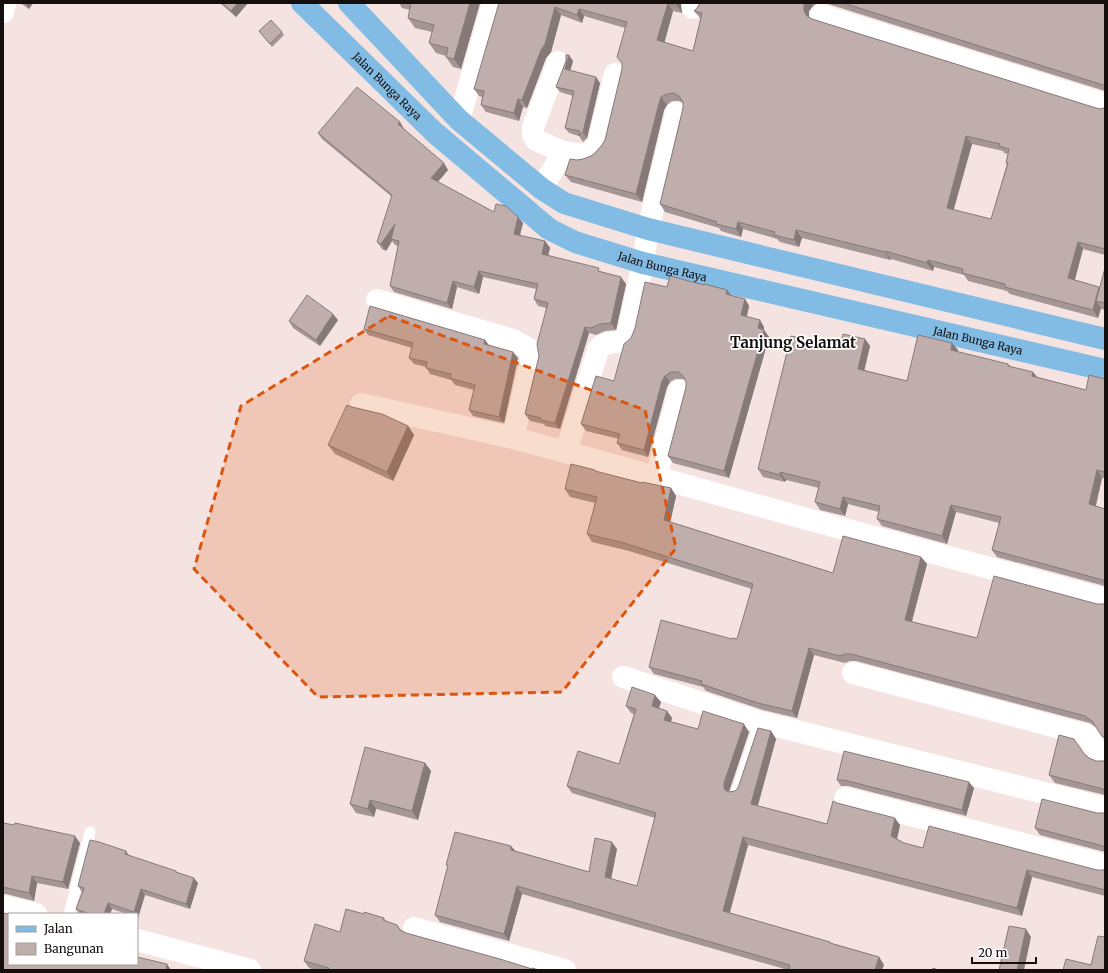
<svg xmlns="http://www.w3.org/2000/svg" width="1108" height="973" font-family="Merriweather,serif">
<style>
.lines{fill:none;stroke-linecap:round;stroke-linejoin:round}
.lane{stroke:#fff;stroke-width:11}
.street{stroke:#fff;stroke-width:22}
.primary{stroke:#82bce5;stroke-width:22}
.wall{fill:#a49694;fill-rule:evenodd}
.shaded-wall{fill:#867a78}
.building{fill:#bfaeac;stroke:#867a78;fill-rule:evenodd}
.marked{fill:#dd550c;fill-opacity:0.2;stroke:#dd550c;stroke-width:3;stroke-dasharray:8 5;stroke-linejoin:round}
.labels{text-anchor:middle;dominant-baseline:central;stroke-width:3.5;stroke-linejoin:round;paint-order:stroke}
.street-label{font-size:11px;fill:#140e0d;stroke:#fff}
.district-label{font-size:15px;font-weight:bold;fill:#140e0d;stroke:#fff}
</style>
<rect width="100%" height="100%" fill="#f5e3e1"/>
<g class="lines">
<g class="lane">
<path d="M 736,793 L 760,722"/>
<path d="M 69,914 L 90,832"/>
</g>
<g class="street">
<path d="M 693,8 L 694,3"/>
<path d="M 3,12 L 5,3"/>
<path d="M 821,15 L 1105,104"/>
<path d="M 459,120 L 493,3"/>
<path d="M 563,152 L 584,155 L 591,152 L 598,144 L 615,74"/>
<path d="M 542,189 L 563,152 L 536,140 L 533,134 L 533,127 L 558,62"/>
<path d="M 377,300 L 513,340 L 529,349 L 531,360 L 513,438"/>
<path d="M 361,404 L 513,438 L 566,452 L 807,519 L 1105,599"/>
<path d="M 566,452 L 598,350 C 607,337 617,347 625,338 C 627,337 627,334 628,332 L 643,263 L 648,229 L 676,113"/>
<path d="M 656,477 L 679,391"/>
<path d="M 853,673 L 1087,735 L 1099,754 L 1105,756"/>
<path d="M 623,677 L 760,722 L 1105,808"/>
<path d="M 845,798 L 1105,865"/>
<path d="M 3,906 L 36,914"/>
<path d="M 414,928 L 565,970"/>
<path d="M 137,940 L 250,970"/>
</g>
<g class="primary">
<path id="s1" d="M 302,3 L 435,133 L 549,229 L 575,242 L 643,263 L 1105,370"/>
<path d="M 349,3 L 459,120 L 542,189 L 564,203 L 648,229 L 1105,339"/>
</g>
</g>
<g class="wall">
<path d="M 20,3 L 33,3 L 29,9 Z"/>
<path d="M 220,3 L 248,3 L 236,17 Z"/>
<path d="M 399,3 L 480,3 L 461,69 L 453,67 L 446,57 L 446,56 L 436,53 L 429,43 L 432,32 L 415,28 L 408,18 L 410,10 L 402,8 Z"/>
<path d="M 517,3 L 681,3 L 681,6 L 682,13 L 673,11 L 664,42 L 693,51 L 701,19 L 700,18 L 694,11 L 697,8 L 700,3 L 818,3 L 813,6 L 809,11 L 809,18 L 812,19 L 1096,108 L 1102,109 L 1105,107 L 1105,255 L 1083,249 L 1075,280 L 1100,288 L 1105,268 L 1105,310 L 1101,309 L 1101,308 L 1098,318 L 1010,294 L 1007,291 L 968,281 L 964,275 L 934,267 L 933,271 L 891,259 L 890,260 L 802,238 L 799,247 L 780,242 L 777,239 L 743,229 L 741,237 L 721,231 L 719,228 L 665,212 L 660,204 L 683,108 L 683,103 L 679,101 L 672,101 L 667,105 L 664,110 L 642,202 L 571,182 L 565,175 L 577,160 L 583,159 L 591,156 L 595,153 L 602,145 L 605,140 L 622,69 L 625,28 L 584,16 L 582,23 L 561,15 L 551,52 L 546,58 L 527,108 L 523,107 L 519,121 L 486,112 L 481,105 L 482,97 L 479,96 L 474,89 ZM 972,144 L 1003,151 L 1004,153 L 1008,154 L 1006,163 L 1007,164 L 991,219 L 953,210 Z"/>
<path d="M 821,3 L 1105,3 L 1105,91 L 825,3 Z"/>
<path d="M 259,31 L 282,32 L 284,35 L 272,47 Z"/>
<path d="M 569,55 L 573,61 L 570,71 L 600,83 L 587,138 L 583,142 L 579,136 L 569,133 L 565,128 L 573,96 L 560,92 L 556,87 Z"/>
<path d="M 400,122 L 404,129 L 448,170 L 438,182 L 494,212 L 518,217 L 523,223 L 520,236 L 545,241 L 550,248 L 548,255 L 602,272 L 626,284 L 616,330 L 605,331 L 596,335 L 589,333 L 560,429 L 545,426 L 544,424 L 530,421 L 525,414 L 539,356 L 546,308 L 538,306 L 534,299 L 536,289 L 483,277 L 479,294 L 457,287 L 452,309 L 394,292 L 390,286 L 398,246 L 395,245 L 392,241 L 386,251 L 382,249 L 377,242 L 392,197 L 322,139 L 318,133 Z"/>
<path d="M 667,287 L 731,296 L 745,299 L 749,306 L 747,317 L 764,327 L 764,330 L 769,337 L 729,478 L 673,463 L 668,456 L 686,387 L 686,381 L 683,379 L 675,379 L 670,382 L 667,387 L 648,457 L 622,450 L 617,443 L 619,439 L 586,431 L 581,424 L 614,381 L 631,338 Z"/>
<path d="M 338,320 L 320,346 L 293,328 L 289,321 Z"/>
<path d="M 364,329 L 485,340 L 489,345 L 518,358 L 504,423 L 473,416 L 469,410 L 474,390 L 455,385 L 451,380 L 430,374 L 426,367 L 414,364 L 409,358 L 412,348 L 368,335 Z"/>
<path d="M 865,339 L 870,346 L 864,370 L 907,381 L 952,343 L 958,350 L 957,352 L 1008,364 L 1010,366 L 1037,377 L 1086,390 L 1105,379 L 1105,478 L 1102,478 L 1096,506 L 1105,509 L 1105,586 L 997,557 L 992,550 L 999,523 L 956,512 L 947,544 L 882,526 L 877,519 L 879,512 L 848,504 L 845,516 L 820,510 L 815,502 L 819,488 L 786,480 L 785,482 L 763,477 L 758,469 L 816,342 L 840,346 Z"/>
<path d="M 352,407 L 408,426 L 414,435 L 393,481 L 335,454 L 328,445 Z"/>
<path d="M 597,472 L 642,483 L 671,488 L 676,496 L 670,522 L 833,573 L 921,557 L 927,564 L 912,622 L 977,638 L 1097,604 L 1103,604 L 1105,603 L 1105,740 L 1097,728 L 1090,723 L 856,661 L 850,661 L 845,663 L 814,655 L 797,718 L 763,710 L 706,691 L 703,687 L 654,674 L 649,667 L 732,639 L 737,639 L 752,589 L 629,551 L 592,542 L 587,534 L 595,503 L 570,497 L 565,489 Z"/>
<path d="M 661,702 L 659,708 L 667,711 L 672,718 L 671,722 L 698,729 L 749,732 L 729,792 L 735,791 L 738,788 L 771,731 L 776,739 L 758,806 L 827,824 L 837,803 L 900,825 L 897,839 L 904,843 L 923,848 L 1097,870 L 1103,870 L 1105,869 L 1105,896 L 1032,877 L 1022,916 L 748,845 L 730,913 L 830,942 L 831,943 L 879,957 L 884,965 L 788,970 L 522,894 L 509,941 L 440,922 L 435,915 L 448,866 L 446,865 L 511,846 L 515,851 L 589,872 L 617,849 L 611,879 L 637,886 L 655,818 L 572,793 L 567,786 L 619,764 L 634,714 L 631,713 L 626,706 Z"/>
<path d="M 844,751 L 974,788 L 966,816 L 848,786 L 841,786 L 837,780 Z"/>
<path d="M 1085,754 L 1089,758 L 1096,761 L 1103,761 L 1105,760 L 1105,795 L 1055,783 L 1049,775 Z"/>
<path d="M 425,763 L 431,771 L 418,820 L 376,809 L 374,817 L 356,813 L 350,804 Z"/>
<path d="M 1105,812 L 1105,852 L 1040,835 L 1035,828 L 1097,813 L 1104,813 Z"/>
<path d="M 3,823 L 80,843 L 68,889 L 37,883 L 34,901 L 6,894 L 3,894 Z"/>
<path d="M 129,856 L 176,871 L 177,872 L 198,883 L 190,909 L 145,895 L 138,918 L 137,917 L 137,914 L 127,914 L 112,909 L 110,914 L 80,914 L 76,909 L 82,892 L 78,886 Z"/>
<path d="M 364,914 L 384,918 L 386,921 L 397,925 L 401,930 L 406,933 L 532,969 L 539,970 L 316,970 L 309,968 L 304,961 L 340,932 Z"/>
</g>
<g class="shaded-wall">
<path d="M 27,3 L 33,3 L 29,9 L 26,5 Z"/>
<path d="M 238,3 L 248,3 L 236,17 L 231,11 Z"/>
<path d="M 470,3 L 480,3 L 461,69 L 454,59 Z"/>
<path d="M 668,3 L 673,11 L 663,48 L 657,40 Z"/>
<path d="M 676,3 L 681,3 L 681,6 L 682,13 L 677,6 Z"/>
<path d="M 804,3 L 811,3 L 813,6 L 809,11 L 809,18 L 807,16 L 804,11 Z"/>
<path d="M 555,7 L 561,15 L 551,52 L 546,58 L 527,108 L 522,100 Z"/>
<path d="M 579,9 L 584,16 L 582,23 L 577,15 Z"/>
<path d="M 569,55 L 573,61 L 569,75 L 565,69 Z"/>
<path d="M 596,77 L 600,83 L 587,138 L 583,132 Z"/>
<path d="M 661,97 L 667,105 L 664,110 L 642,202 L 636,194 L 659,103 Z"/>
<path d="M 518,99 L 523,107 L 519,121 L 514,113 Z"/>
<path d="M 400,122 L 404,129 L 403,131 L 398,124 Z"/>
<path d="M 966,136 L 972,144 L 952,216 L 947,208 Z"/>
<path d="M 444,163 L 448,170 L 435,185 L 431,178 Z"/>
<path d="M 518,217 L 523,223 L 518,241 L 514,234 Z"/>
<path d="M 738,222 L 743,229 L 741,237 L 736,229 Z"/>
<path d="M 395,224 L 391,239 L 392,241 L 386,251 L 381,244 Z"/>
<path d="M 796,230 L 802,238 L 799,247 L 794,240 Z"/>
<path d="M 545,241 L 550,248 L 547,260 L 542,254 Z"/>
<path d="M 1078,242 L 1083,249 L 1073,286 L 1068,278 Z"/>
<path d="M 885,251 L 891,259 L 890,260 L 885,252 Z"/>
<path d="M 928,260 L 934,267 L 933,271 L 927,263 Z"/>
<path d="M 479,271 L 483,277 L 479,294 L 474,287 Z"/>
<path d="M 621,277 L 626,284 L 616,330 L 611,323 Z"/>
<path d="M 453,281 L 457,287 L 452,309 L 447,303 Z"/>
<path d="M 1099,287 L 1104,294 L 1096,301 L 1101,308 L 1098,318 L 1093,310 Z"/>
<path d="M 727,290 L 732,296 L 726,294 Z"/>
<path d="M 745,299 L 749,306 L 745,322 L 741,315 Z"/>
<path d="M 333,314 L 338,320 L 320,346 L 316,340 Z"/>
<path d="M 760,320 L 764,327 L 763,332 L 764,330 L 769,337 L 729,478 L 724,471 Z"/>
<path d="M 585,327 L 589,333 L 560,429 L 555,423 Z"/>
<path d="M 865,339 L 870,346 L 863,376 L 858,369 Z"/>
<path d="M 485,340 L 489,346 L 484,344 Z"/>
<path d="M 952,343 L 958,350 L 956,358 L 951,350 Z"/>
<path d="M 513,352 L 518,358 L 504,423 L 499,417 Z"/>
<path d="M 1033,372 L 1039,379 L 1032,376 Z"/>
<path d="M 665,376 L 670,382 L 667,387 L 648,457 L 644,450 L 662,381 Z"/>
<path d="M 408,426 L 414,435 L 393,481 L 387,472 Z"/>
<path d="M 1097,470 L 1102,478 L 1094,512 L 1089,504 Z"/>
<path d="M 780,472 L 786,480 L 785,482 L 780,475 Z"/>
<path d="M 671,488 L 676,496 L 669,528 L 664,520 Z"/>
<path d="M 843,497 L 848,504 L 845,516 L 840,509 Z"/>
<path d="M 951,505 L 956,512 L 947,544 L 942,536 Z"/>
<path d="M 921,557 L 927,564 L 910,627 L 905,620 Z"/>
<path d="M 809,648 L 814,655 L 797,718 L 792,711 Z"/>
<path d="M 655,695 L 661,702 L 657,713 L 652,706 Z"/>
<path d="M 667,711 L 672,718 L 669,727 L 664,720 Z"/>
<path d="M 744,724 L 749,732 L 729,791 L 729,794 L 725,790 L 724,787 L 724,783 Z"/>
<path d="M 771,731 L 776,739 L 756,811 L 751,804 Z"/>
<path d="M 425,763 L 431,771 L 418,820 L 412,811 Z"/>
<path d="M 969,782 L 974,788 L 966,816 L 962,810 Z"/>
<path d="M 370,800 L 376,809 L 374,817 L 368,809 Z"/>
<path d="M 895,818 L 900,825 L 896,843 L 891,836 Z"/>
<path d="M 75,836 L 80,843 L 68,889 L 63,882 Z"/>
<path d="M 743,837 L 748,845 L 728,918 L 723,911 Z"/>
<path d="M 612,842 L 617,849 L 610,884 L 605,877 Z"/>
<path d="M 511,846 L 517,853 L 511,850 Z"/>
<path d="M 126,851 L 130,857 L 125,854 Z"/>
<path d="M 1027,870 L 1032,877 L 1022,916 L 1017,908 Z"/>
<path d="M 32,876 L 37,883 L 34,901 L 29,893 Z"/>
<path d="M 194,878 L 198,883 L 190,909 L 186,904 Z"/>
<path d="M 517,886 L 522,894 L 509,941 L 504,934 Z"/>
<path d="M 141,889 L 145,895 L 138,918 L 137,916 L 137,914 L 136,914 L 134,912 Z"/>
<path d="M 108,903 L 112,909 L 110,914 L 104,914 Z"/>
<path d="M 1026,929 L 1031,937 L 1024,970 L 1017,970 Z"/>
<path d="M 879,957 L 884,965 L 882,970 L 875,970 Z"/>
<path d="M 167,964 L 171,970 L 166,970 Z"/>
</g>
<g class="building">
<path d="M 222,3 L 238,3 L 231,11 Z"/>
<path d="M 411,3 L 470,3 L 454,59 L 446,57 L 448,48 L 429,43 L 434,25 L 408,18 Z"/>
<path d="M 499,3 L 513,3 L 517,4 L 517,3 L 676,3 L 677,6 L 668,3 L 657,40 L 693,51 L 702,13 L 694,11 L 697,8 L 700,3 L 804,3 L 804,11 L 807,16 L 812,19 L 1096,108 L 1102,109 L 1105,107 L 1105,249 L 1078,242 L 1068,278 L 1099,287 L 1093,310 L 1005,287 L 1005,284 L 962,273 L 963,269 L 928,260 L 927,263 L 885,251 L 885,252 L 796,230 L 794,240 L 774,235 L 775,232 L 738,222 L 736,229 L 716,224 L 717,222 L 660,204 L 683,108 L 683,102 L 679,96 L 674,93 L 667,94 L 661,97 L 659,103 L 636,194 L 565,175 L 570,159 L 577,160 L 583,159 L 591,156 L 595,153 L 602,145 L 605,140 L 622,69 L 622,63 L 617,57 L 627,22 L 579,9 L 577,15 L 555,7 L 545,44 L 541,50 L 522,100 L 518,99 L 514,113 L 481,105 L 484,91 L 474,89 ZM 966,136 L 1000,144 L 999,146 L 1009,149 L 1006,163 L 1008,163 L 991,219 L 947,208 Z"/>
<path d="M 843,3 L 1105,3 L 1105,86 L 1103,85 Z"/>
<path d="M 271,20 L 282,32 L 270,44 L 259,31 Z"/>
<path d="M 566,55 L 569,55 L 565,69 L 596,77 L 583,132 L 579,136 L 580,131 L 565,128 L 574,91 L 556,87 L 566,61 Z"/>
<path d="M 357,87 L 400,122 L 398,124 L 444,163 L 431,178 L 494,212 L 496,204 L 506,206 L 518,217 L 514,234 L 545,241 L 542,254 L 599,268 L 598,271 L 621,277 L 611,323 L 600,324 L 591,328 L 585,327 L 555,423 L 541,420 L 541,418 L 525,414 L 539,356 L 537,344 L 548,303 L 534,299 L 538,284 L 479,271 L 474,287 L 453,281 L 447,303 L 390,286 L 399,241 L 391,239 L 395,224 L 381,244 L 377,242 L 392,195 L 318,133 Z"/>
<path d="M 1105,268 L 1105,303 L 1096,301 Z"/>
<path d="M 670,276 L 704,285 L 704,284 L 727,290 L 726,294 L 745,299 L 741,315 L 760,320 L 758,328 L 764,330 L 724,471 L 668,456 L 686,387 L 686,381 L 683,376 L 678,372 L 671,372 L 665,376 L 662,381 L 644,450 L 617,443 L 620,434 L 581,424 L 596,376 L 614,381 L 624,344 L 631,338 L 635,328 L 645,282 L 667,287 Z"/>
<path d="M 307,295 L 333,314 L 316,340 L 289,321 Z"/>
<path d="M 370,306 L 485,340 L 484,344 L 513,352 L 499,417 L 469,410 L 475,385 L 450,378 L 451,374 L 426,368 L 427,362 L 409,358 L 413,343 L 364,329 Z"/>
<path d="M 843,334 L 865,339 L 858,369 L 907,381 L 918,335 L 952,343 L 951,350 L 1008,364 L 1008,366 L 1033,372 L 1032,376 L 1086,390 L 1089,375 L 1105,379 L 1105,472 L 1097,470 L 1089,504 L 1105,509 L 1105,581 L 1103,580 L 992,550 L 1001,517 L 951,505 L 942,536 L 877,519 L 880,506 L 843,497 L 840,509 L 815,502 L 820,482 L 780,472 L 780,475 L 758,469 L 791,336 L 816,342 L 816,341 L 840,346 Z"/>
<path d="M 347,405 L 352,407 L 382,414 L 408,426 L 387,472 L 328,445 Z"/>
<path d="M 571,464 L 595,470 L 595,471 L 642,483 L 642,482 L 671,488 L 664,520 L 833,573 L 843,536 L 921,557 L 905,620 L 977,638 L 994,576 L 1097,604 L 1103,604 L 1105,603 L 1105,738 L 1102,736 L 1092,721 L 1085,716 L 851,654 L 845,654 L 840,656 L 809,648 L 792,711 L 758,703 L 701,684 L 702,681 L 649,667 L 661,620 L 732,639 L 733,638 L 737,639 L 753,584 L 624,543 L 587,534 L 597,497 L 565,489 Z"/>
<path d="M 632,687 L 655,695 L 652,706 L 667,711 L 664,720 L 698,729 L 703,711 L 744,724 L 724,783 L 724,787 L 725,790 L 729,792 L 735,791 L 738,788 L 758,728 L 771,731 L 751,804 L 827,824 L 833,801 L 837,803 L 895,818 L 891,836 L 904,843 L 923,848 L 929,826 L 1097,870 L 1103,870 L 1105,869 L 1105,890 L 1027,870 L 1017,908 L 743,837 L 723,911 L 830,942 L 830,943 L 879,957 L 875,970 L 789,970 L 790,965 L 517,886 L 504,934 L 435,915 L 448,865 L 446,865 L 455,832 L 511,846 L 511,850 L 589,872 L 595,838 L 612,842 L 605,877 L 637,886 L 656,813 L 567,786 L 578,751 L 619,764 L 636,709 L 626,706 Z"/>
<path d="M 1059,735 L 1074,739 L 1084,754 L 1089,758 L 1096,761 L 1103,761 L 1105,760 L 1105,790 L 1103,789 L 1049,775 Z"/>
<path d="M 365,747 L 425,763 L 412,811 L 370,800 L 368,809 L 350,804 Z"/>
<path d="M 844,751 L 969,782 L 962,810 L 844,780 L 837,780 Z"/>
<path d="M 1042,799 L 1097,813 L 1104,813 L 1105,812 L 1105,847 L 1103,846 L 1035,828 Z"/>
<path d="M 3,823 L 14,825 L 15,823 L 75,836 L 63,882 L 32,876 L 29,893 L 3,887 Z"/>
<path d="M 90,840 L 99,842 L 126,851 L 125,854 L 176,871 L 176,872 L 194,878 L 186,904 L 141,889 L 134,912 L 108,903 L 104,914 L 90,914 L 76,909 L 84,888 L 78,886 Z"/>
<path d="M 346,909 L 364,914 L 364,912 L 384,918 L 383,920 L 397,925 L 400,930 L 406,933 L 500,959 L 532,969 L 532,968 L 539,970 L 329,970 L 329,968 L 304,961 L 315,924 L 340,932 Z"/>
<path d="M 3,913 L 9,914 L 9,964 L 137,964 L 137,957 L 167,964 L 166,970 L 3,970 Z"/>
<path d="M 1009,926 L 1026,929 L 1017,970 L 999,970 Z"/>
<path d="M 1098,936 L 1105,937 L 1105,970 L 1063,970 L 1066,959 L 1091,965 Z"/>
<path d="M 933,968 L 938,970 L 932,970 Z"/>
</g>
<path class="marked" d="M 389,316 L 645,410 L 676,548 L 562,692 L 318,697 L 194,569 L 241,406 Z"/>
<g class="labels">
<g class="street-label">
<text stroke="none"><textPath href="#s1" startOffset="119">Jalan Bunga Raya</textPath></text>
<text stroke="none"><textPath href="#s1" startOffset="455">Jalan Bunga Raya</textPath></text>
<text stroke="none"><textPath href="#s1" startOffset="779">Jalan Bunga Raya</textPath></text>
</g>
<g class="district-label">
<text x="793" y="342">Tanjung Selamat</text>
</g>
</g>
<rect width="1108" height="973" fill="none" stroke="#140e0d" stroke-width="8"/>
<rect x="8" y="913" width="130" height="52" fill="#ffffff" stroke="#a19f9e"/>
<rect x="16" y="926" width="20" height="6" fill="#82bce5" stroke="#a19f9e"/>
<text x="44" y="933" font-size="12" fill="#140e0d">Jalan</text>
<rect x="16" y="943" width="20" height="12" fill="#bfaeac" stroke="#a19f9e"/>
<text x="44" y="953" font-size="12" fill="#140e0d">Bangunan</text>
<path d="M972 957v6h64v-6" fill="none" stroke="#140e0d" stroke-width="2"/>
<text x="978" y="957" font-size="12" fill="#140e0d" stroke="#ffffff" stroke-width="3" paint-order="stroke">20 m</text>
</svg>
